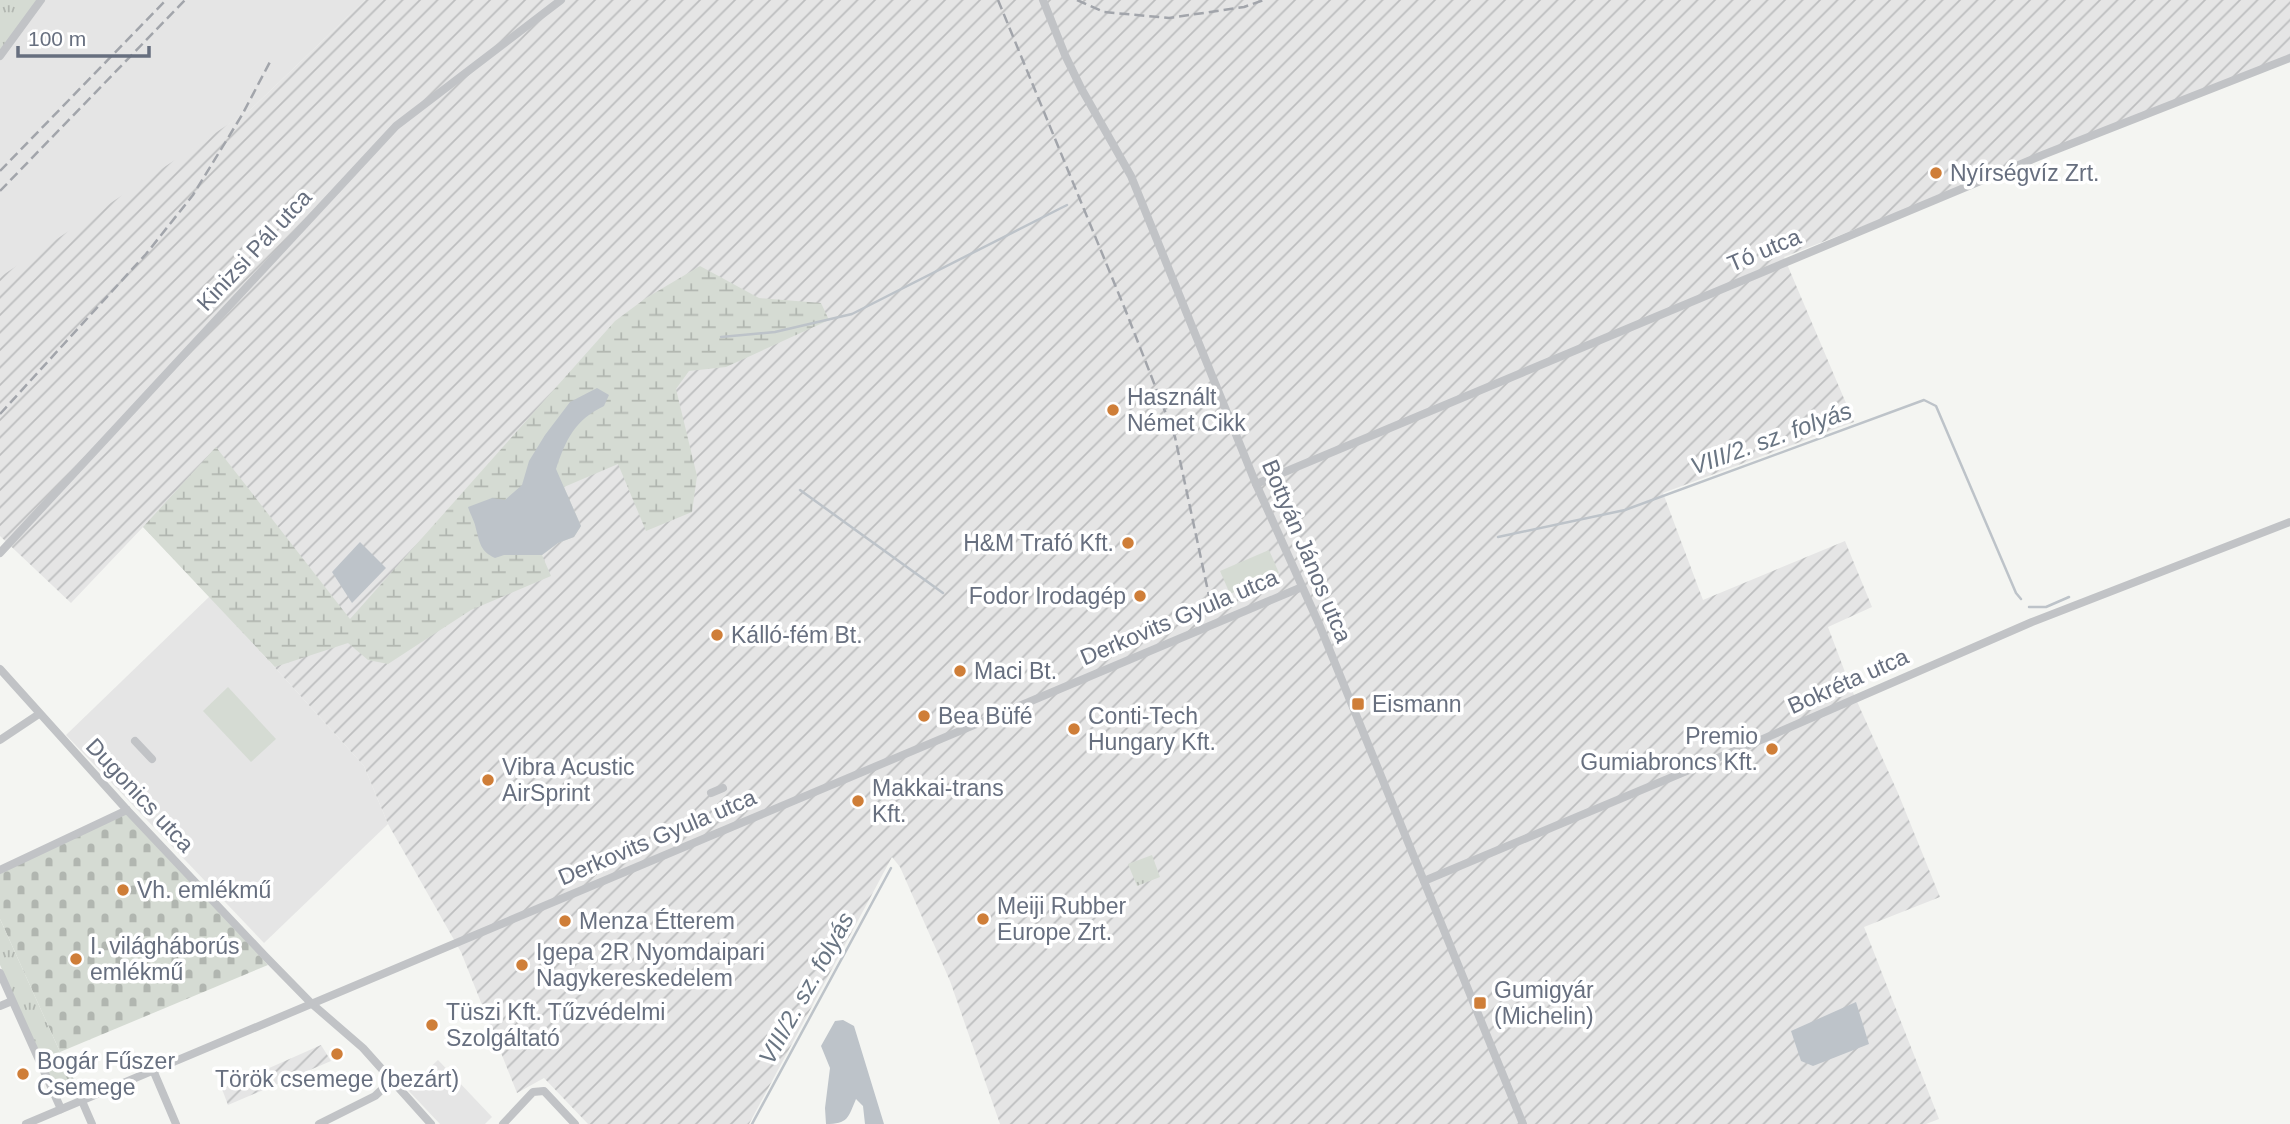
<svg xmlns="http://www.w3.org/2000/svg" width="2290" height="1124" font-family="Helvetica,sans-serif">
<style>
.built{fill:#e5e5e5}
.industrial{fill:url(#industrial-furrows)}
.wetland{fill:url(#wetland-marsh)}
.cemetery{fill:url(#cemetery-stones)}
.park{fill:url(#park-tufts)}
.pitch{fill:#d5dbd3}
.water{fill:#bdc3c9}
.lines{fill:none;stroke-linecap:round;stroke-linejoin:round}
.stream{stroke:#bdc3c9;stroke-width:2.5}
.street{stroke:#c1c3c6;stroke-width:8}
.rail{stroke:#a2a5ab;stroke-width:2.5;stroke-dasharray:10 5;stroke-linecap:butt}
.poi-dot{fill:#cf7e38;stroke:#fff;stroke-width:2.5}
.labels{text-anchor:middle;dominant-baseline:central;stroke-width:7;stroke-linejoin:round;paint-order:stroke}
.poi-label{font-size:23px;fill:#676f7f;stroke:#fff;text-anchor:start}
.street-label{font-size:23px;fill:#676f7f;stroke:#fff}
.water-label{font-size:24px;font-style:italic;fill:#697583;stroke:#fff}
</style>
<defs>
<pattern id="industrial-furrows" width="10" height="10" patternUnits="userSpaceOnUse" patternTransform="scale(1.75)"><rect width="10" height="10" fill="#e5e5e5"/><path d="M-1 1l2-2M0 10L10 0M9 11l2-2" fill="none" stroke="#bdbebf"/></pattern>
<pattern id="wetland-marsh" width="20" height="14" patternUnits="userSpaceOnUse" patternTransform="scale(1.75)"><rect width="20" height="14" fill="#d5dbd3"/><path d="M1 5h8M5 5V1M11 12h8M15 12V8" fill="none" stroke="#b1b6b0"/></pattern>
<pattern id="cemetery-stones" width="16" height="16" patternUnits="userSpaceOnUse" patternTransform="scale(1.75)"><rect width="16" height="16" fill="#d5dbd3"/><path d="M2 7V4a2 2 0 0 1 4 0v3zM10 15v-3a2 2 0 0 1 4 0v3z" fill="#b1b6b0"/></pattern>
<pattern id="park-tufts" width="24" height="20" patternUnits="userSpaceOnUse" patternTransform="scale(1.75)"><rect width="24" height="20" fill="#d5dbd3"/><path d="M3 7l-1-3M5 7V3M7 7l1-3M15 17l-1-3M17 17v-4M19 17l1-3" fill="none" stroke="#b1b6b0"/></pattern>
</defs>
<rect width="100%" height="100%" fill="#f4f5f2"/>
<g class="built">
<path d="M 42,0 L 365,0 L 251,109 L 0,280 L 0,58 Z"/>
<path d="M 210,596 L 364,766 L 388,824 L 264,943 L 66,735 Z"/>
<path d="M 438,1060 L 492,1117 L 485,1124 L 440,1124 L 407,1089 Z"/>
</g>
<g class="industrial">
<path d="M 365,0 L 2290,0 L 2290,59 L 1784,257 L 1854,422 L 1663,493 L 1703,600 L 1845,541 L 1872,607 L 1828,627 L 1851,688 L 1898,793 L 1940,897 L 1864,927 L 1939,1119 L 1926,1124 L 1000,1124 L 950,981 L 900,867 L 892,857 L 749,1124 L 588,1124 L 544,1078 L 517,1093 L 461,952 L 388,824 L 364,766 L 210,596 L 143,527 L 71,603 L 0,536 L 0,277 L 251,109 Z"/>
<path d="M 321,1045 L 331,1061 L 228,1105 L 222,1089 Z"/>
</g>
<path class="wetland" d="M 700,266 L 759,298 L 821,303 L 829,320 L 726,367 L 689,371 L 676,389 L 697,476 L 692,512 L 646,531 L 618,464 L 564,487 L 581,526 L 574,537 L 558,543 L 542,555 L 551,576 L 471,610 L 388,664 L 368,660 L 348,643 L 275,667 L 143,527 L 216,447 L 350,619 L 615,321 L 646,298 Z"/>
<path class="cemetery" d="M 127,810 L 268,965 L 60,1052 L 0,919 L 0,870 Z"/>
<g class="park">
<path d="M 0,0 L 40,0 L 0,53 Z"/>
<path d="M 1152,855 L 1160,877 L 1137,886 L 1128,864 Z"/>
<path d="M 0,919 L 60,1052 L 79,1089 L 59,1098 L 0,965 Z"/>
</g>
<g class="pitch">
<path d="M 1269,550 L 1279,573 L 1230,594 L 1220,571 Z"/>
<path d="M 228,687 L 276,739 L 251,762 L 203,711 Z"/>
</g>
<g class="water">
<path d="M 597,388 L 609,395 L 604,406 C 575,420 566,439 556,469 L 581,526 L 574,537 L 558,543 L 542,555 L 504,555 L 495,558 C 480,551 480,543 476,529 C 475,522 470,514 468,507 L 492,498 L 505,500 L 522,485 L 529,461 L 545,435 L 570,402 Z"/>
<path d="M 360,542 L 386,568 L 352,603 L 332,572 Z"/>
<path d="M 1856,1002 L 1869,1044 L 1813,1066 L 1801,1061 L 1791,1031 Z"/>
<path d="M 843,1020 L 854,1026 L 884,1124 L 865,1124 L 863,1106 L 856,1099 C 848,1118 848,1124 826,1124 L 825,1108 L 830,1068 L 821,1046 L 835,1021 Z"/>
</g>
<g class="lines">
<g class="stream">
<path d="M 721,337 L 775,332 L 852,314 L 1067,205"/>
<path d="M 800,490 L 943,593"/>
<path d="M 1498,537 L 1625,510 L 1924,400 L 1936,406 L 2016,593 L 2021,599"/>
<path d="M 2029,607 L 2046,607 L 2069,597"/>
<path d="M 752,1124 L 891,868"/>
</g>
<g class="street">
<path d="M 1043,0 L 1065,55 L 1081,88 L 1131,176 L 1256,484 L 1319,624 L 1523,1124"/>
<path d="M 0,56 L 41,0"/>
<path d="M 1256,484 L 2045,154 L 2290,58"/>
<path d="M 0,553 L 396,126 L 561,0"/>
<path d="M 0,669 L 127,810 L 264,955 L 311,1003 L 363,1048 L 431,1124"/>
<path d="M 0,740 L 39,714"/>
<path d="M 135,741 L 152,759"/>
<path d="M 711,793 L 723,788"/>
<path d="M 0,870 L 127,810"/>
<path d="M 1424,881 L 1763,739 L 2032,622 L 2290,522"/>
<path d="M 0,973 L 61,1109"/>
<path d="M 0,1006 L 12,1001"/>
<path d="M 153,1070 L 176,1124"/>
<path d="M 82,1101 L 92,1124"/>
<path d="M 26,1124 L 1302,587"/>
<path d="M 319,1124 L 375,1096 L 392,1080"/>
<path d="M 503,1124 L 533,1092 L 544,1091 L 575,1124"/>
</g>
<g class="rail">
<path d="M 998,0 L 1127,314 L 1175,437 L 1209,596"/>
<path d="M 1077,0 L 1104,12 L 1169,18 L 1244,7 L 1264,0"/>
<path d="M 0,171 L 166,0"/>
<path d="M 0,191 L 185,0"/>
<path d="M 0,414 L 146,254 L 193,195 L 242,115 L 271,60"/>
</g>
</g>
<g class="poi-dot">
<circle cx="1936" cy="173" r="7"/>
<circle cx="1113" cy="410" r="7"/>
<circle cx="1128" cy="543" r="7"/>
<circle cx="1140" cy="596" r="7"/>
<circle cx="717" cy="635" r="7"/>
<circle cx="960" cy="671" r="7"/>
<rect x="1351" y="697" width="14" height="14" rx="3.5"/>
<circle cx="924" cy="716" r="7"/>
<circle cx="1074" cy="729" r="7"/>
<circle cx="1772" cy="749" r="7"/>
<circle cx="488" cy="780" r="7"/>
<circle cx="858" cy="801" r="7"/>
<circle cx="123" cy="890" r="7"/>
<circle cx="983" cy="919" r="7"/>
<circle cx="565" cy="921" r="7"/>
<circle cx="76" cy="959" r="7"/>
<circle cx="522" cy="965" r="7"/>
<rect x="1473" y="996" width="14" height="14" rx="3.5"/>
<circle cx="432" cy="1025" r="7"/>
<circle cx="337" cy="1054" r="7"/>
<circle cx="23" cy="1074" r="7"/>
</g>
<g class="labels">
<g class="poi-label">
<text x="1950" y="173">Nyírségvíz Zrt.</text>
<text x="1127" y="397">Használt<tspan x="1127" dy="26">Német Cikk</tspan></text>
<text x="1114" y="543" text-anchor="end">H&amp;M Trafó Kft.</text>
<text x="1126" y="596" text-anchor="end">Fodor Irodagép</text>
<text x="731" y="635">Kálló-fém Bt.</text>
<text x="974" y="671">Maci Bt.</text>
<text x="1372" y="704">Eismann</text>
<text x="938" y="716">Bea Büfé</text>
<text x="1088" y="716">Conti-Tech<tspan x="1088" dy="26">Hungary Kft.</tspan></text>
<text x="1758" y="736" text-anchor="end">Premio<tspan x="1758" dy="26">Gumiabroncs Kft.</tspan></text>
<text x="502" y="767">Vibra Acustic<tspan x="502" dy="26">AirSprint</tspan></text>
<text x="872" y="788">Makkai-trans<tspan x="872" dy="26">Kft.</tspan></text>
<text x="137" y="890">Vh. emlékmű</text>
<text x="997" y="906">Meiji Rubber<tspan x="997" dy="26">Europe Zrt.</tspan></text>
<text x="579" y="921">Menza Étterem</text>
<text x="90" y="946">I. világháborús<tspan x="90" dy="26">emlékmű</tspan></text>
<text x="536" y="952">Igepa 2R Nyomdaipari<tspan x="536" dy="26">Nagykereskedelem</tspan></text>
<text x="1494" y="990">Gumigyár<tspan x="1494" dy="26">(Michelin)</tspan></text>
<text x="446" y="1012">Tüszi Kft. Tűzvédelmi<tspan x="446" dy="26">Szolgáltató</tspan></text>
<text x="37" y="1061">Bogár Fűszer<tspan x="37" dy="26">Csemege</tspan></text>
<text x="337" y="1079" text-anchor="middle">Török csemege (bezárt)</text>
</g>
<g class="street-label">
<text transform="translate(254 250) rotate(-47)">Kinizsi Pál utca</text>
<text transform="translate(1764 250) rotate(-23)">Tó utca</text>
<text transform="translate(1307 551) rotate(67)">Bottyán János utca</text>
<text transform="translate(1179 617) rotate(-23)">Derkovits Gyula utca</text>
<text transform="translate(1848 681) rotate(-24)">Bokréta utca</text>
<text transform="translate(140 795) rotate(47)">Dugonics utca</text>
<text transform="translate(657 837) rotate(-23)">Derkovits Gyula utca</text>
</g>
<g class="water-label">
<text transform="translate(1771 438) rotate(-20)">VIII/2. sz. folyás</text>
<text transform="translate(806 988) rotate(-61)">VIII/2. sz. folyás</text>
</g>
</g>
<path d="M18 46v10h131v-10" fill="none" stroke="#676f7f" stroke-width="3.5"/>
<text x="28" y="46" font-size="21" fill="#676f7f" stroke="#ffffff" stroke-width="5" paint-order="stroke">100 m</text>
</svg>
